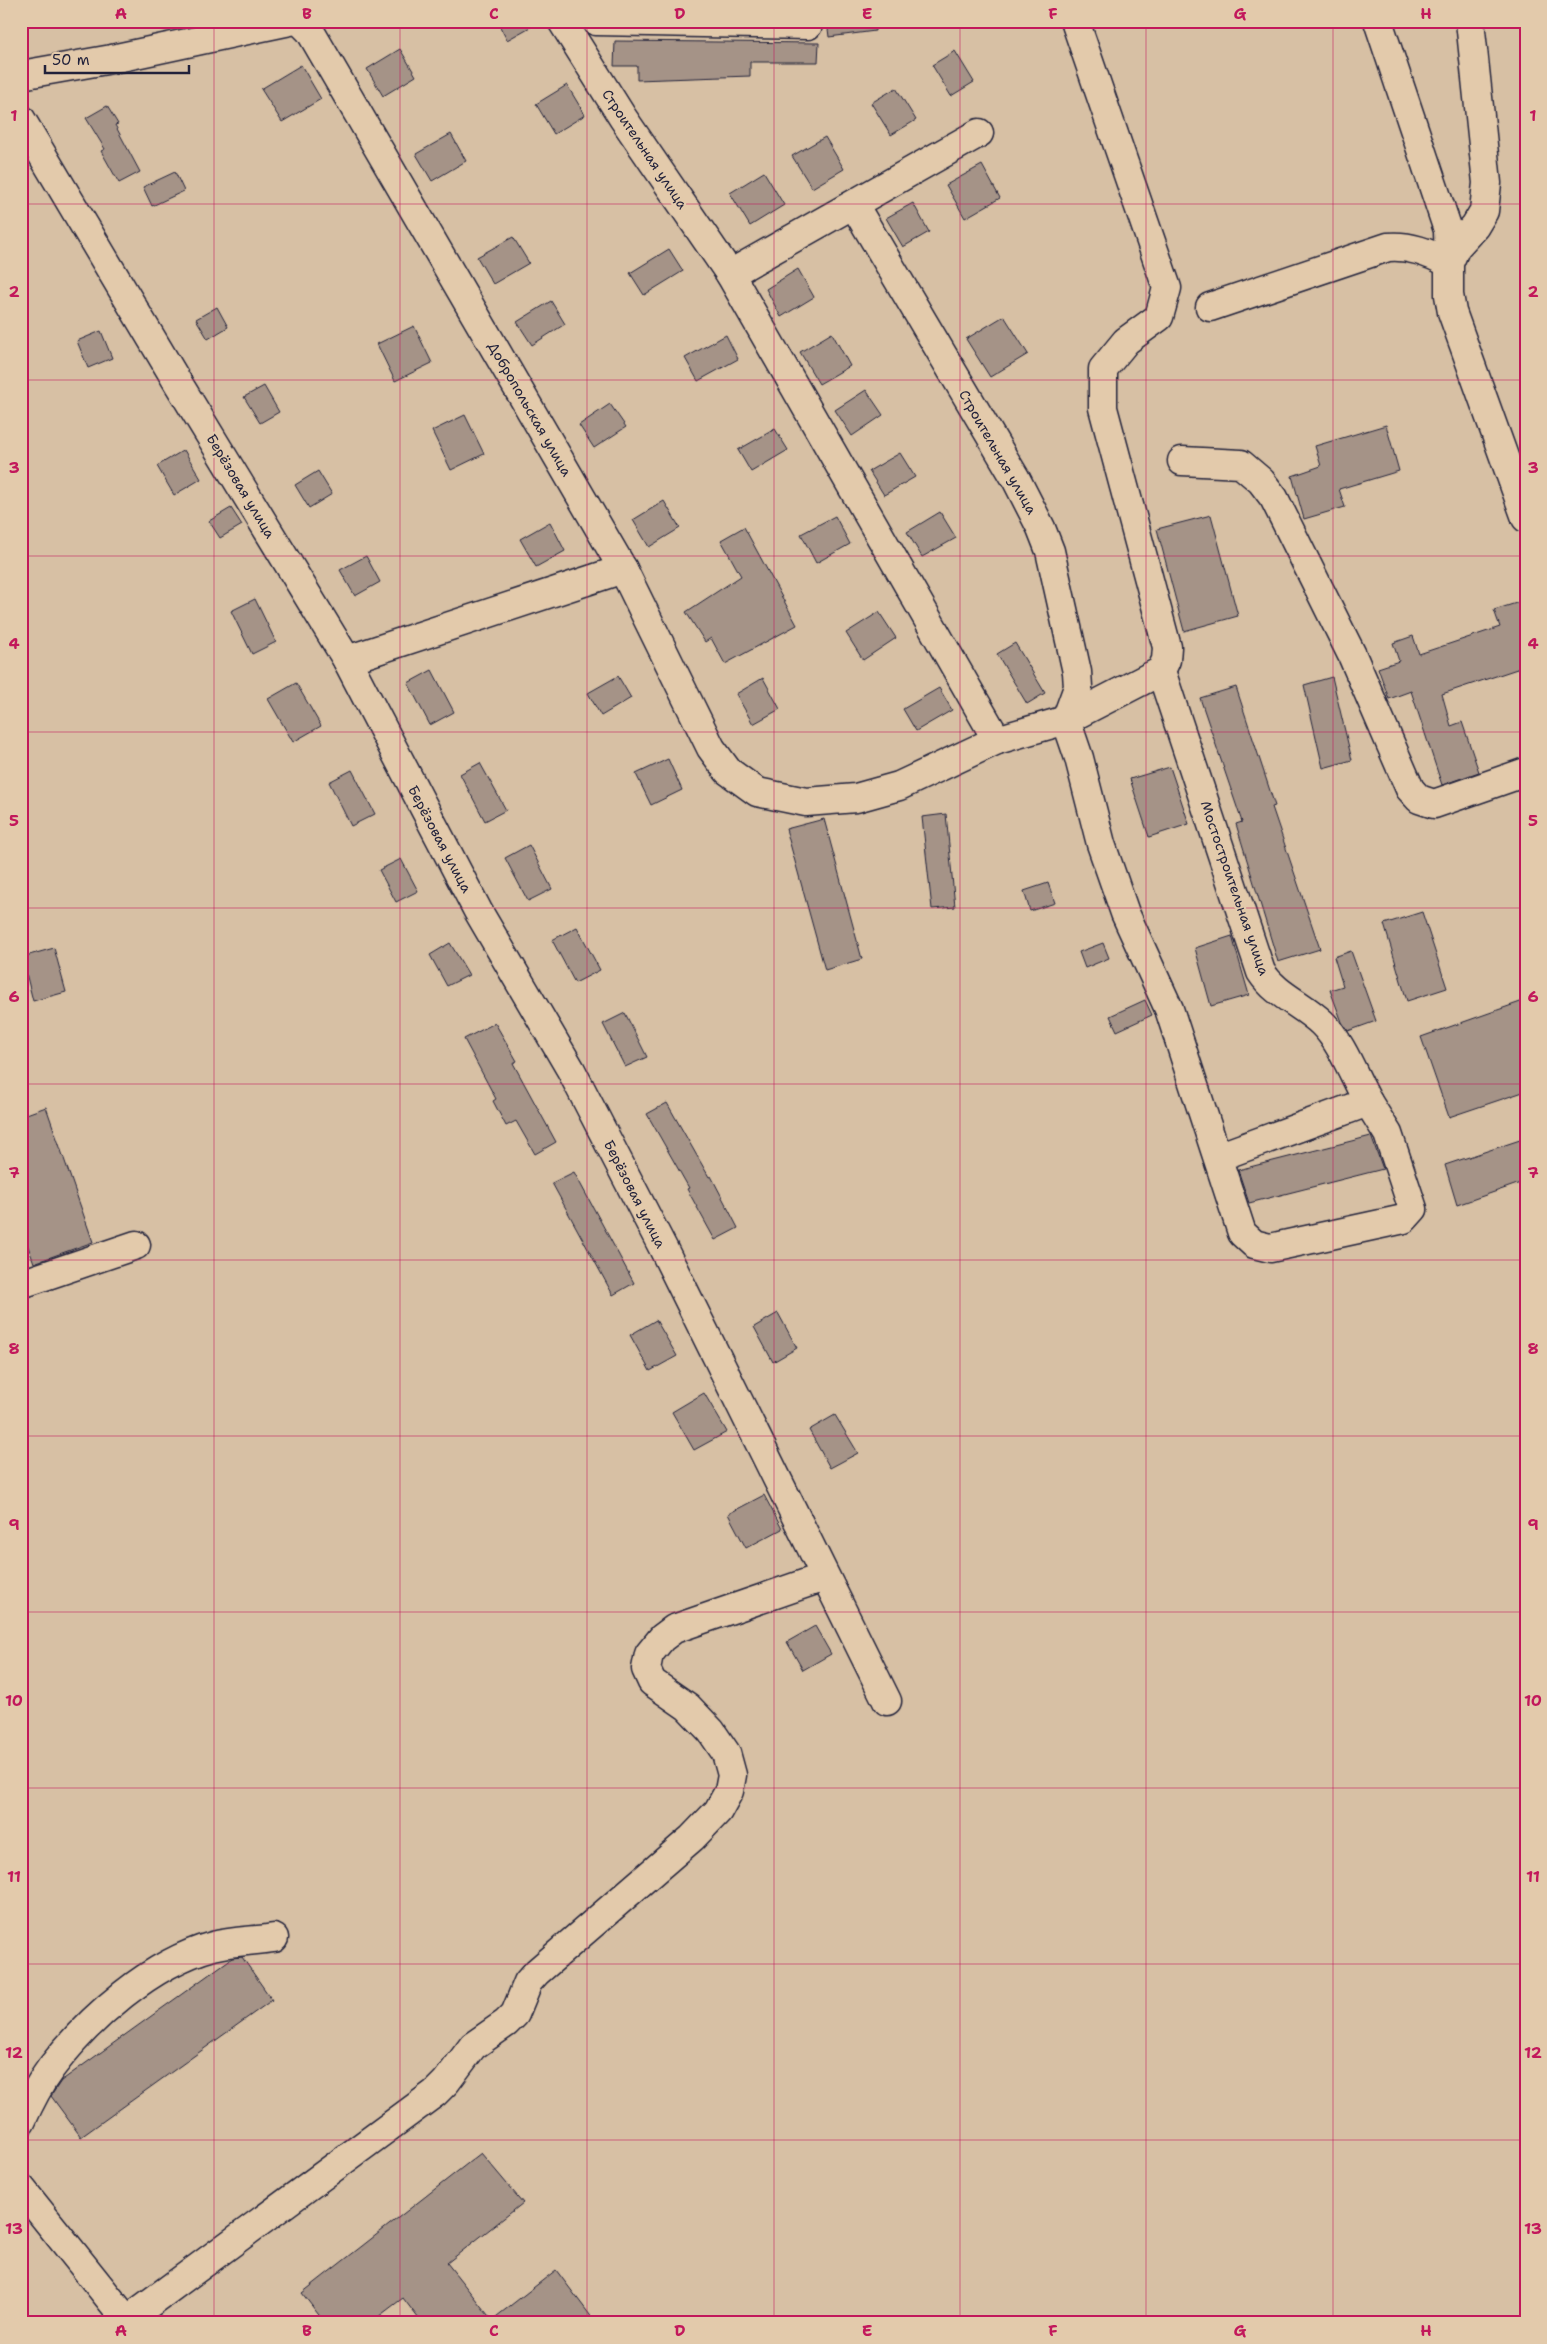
<svg xmlns="http://www.w3.org/2000/svg" width="1547" height="2344" font-family="'Shantell Sans',sans-serif">
<style>
.building{fill:#a59387;stroke:#22223b}
.lines{fill:none;stroke-linecap:round;stroke-linejoin:round}
.minor-casing{stroke:#22223b;stroke-width:31}
.minor{stroke:#e3caab;stroke-width:28}
.grid{fill:none;stroke:#c2185b;stroke-width:1;stroke-opacity:0.55}
.labels{text-anchor:middle;dominant-baseline:central;stroke-width:4.5;stroke-linejoin:round;paint-order:stroke}
.street-label{font-size:14px;fill:#22223b;stroke:#e3caab}
.neatline{fill:none;stroke:#c2185b;stroke-width:2}
.grid-label{font-size:16px;text-anchor:middle;font-weight:bold;fill:#c2185b}
</style>
<rect width="100%" height="100%" fill="#d7c0a4"/>
<filter id="ink" filterUnits="userSpaceOnUse"><feTurbulence type="fractalNoise" baseFrequency=".02" numOctaves="2"/><feDisplacementMap in="SourceGraphic" scale="10" xChannelSelector="R" yChannelSelector="G"/><feConvolveMatrix kernelMatrix="1 2 1 2 8 2 1 2 1" color-interpolation-filters="sRGB"/></filter>
<g filter="url(#ink)">
<g class="building">
<path d="M 497,21 L 541,21 L 507,40 Z"/>
<path d="M 827,21 L 875,21 L 875,31 L 829,37 Z"/>
<path d="M 615,41 L 819,43 L 818,62 L 750,62 L 750,76 L 637,80 L 637,66 L 614,66 Z"/>
<path d="M 400,49 L 416,76 L 383,96 L 367,69 Z"/>
<path d="M 955,51 L 974,82 L 951,96 L 932,65 Z"/>
<path d="M 301,65 L 321,99 L 282,122 L 261,89 Z"/>
<path d="M 567,85 L 585,115 L 554,134 L 536,104 Z"/>
<path d="M 896,88 L 916,120 L 891,135 L 871,103 Z"/>
<path d="M 107,106 L 118,124 L 115,125 L 140,172 L 119,183 L 101,151 L 105,149 L 86,118 Z"/>
<path d="M 451,134 L 466,161 L 432,181 L 416,154 Z"/>
<path d="M 825,137 L 844,169 L 812,188 L 792,156 Z"/>
<path d="M 982,165 L 1000,198 L 965,218 L 946,185 Z"/>
<path d="M 175,172 L 184,191 L 152,206 L 143,187 Z"/>
<path d="M 764,172 L 784,205 L 750,226 L 730,193 Z"/>
<path d="M 913,203 L 929,232 L 903,247 L 886,218 Z"/>
<path d="M 513,237 L 529,263 L 493,284 L 477,257 Z"/>
<path d="M 669,249 L 683,271 L 644,295 L 630,273 Z"/>
<path d="M 798,269 L 814,297 L 781,317 L 766,289 Z"/>
<path d="M 551,301 L 565,324 L 532,345 L 517,322 Z"/>
<path d="M 217,307 L 228,327 L 208,339 L 196,319 Z"/>
<path d="M 1004,316 L 1028,354 L 990,377 L 966,339 Z"/>
<path d="M 414,326 L 432,363 L 395,381 L 377,344 Z"/>
<path d="M 101,331 L 112,358 L 88,368 L 77,341 Z"/>
<path d="M 832,333 L 850,366 L 819,384 L 800,352 Z"/>
<path d="M 726,335 L 738,359 L 698,381 L 685,358 Z"/>
<path d="M 264,386 L 279,412 L 260,423 L 244,397 Z"/>
<path d="M 866,390 L 883,415 L 852,436 L 835,410 Z"/>
<path d="M 610,404 L 626,427 L 594,448 L 579,425 Z"/>
<path d="M 465,415 L 484,454 L 451,470 L 432,431 Z"/>
<path d="M 1386,425 L 1399,471 L 1339,489 L 1345,507 L 1304,519 L 1292,476 L 1321,466 L 1315,446 Z"/>
<path d="M 775,429 L 788,450 L 751,472 L 738,450 Z"/>
<path d="M 184,450 L 201,479 L 174,495 L 157,466 Z"/>
<path d="M 900,453 L 915,477 L 884,495 L 869,471 Z"/>
<path d="M 318,471 L 332,494 L 309,508 L 295,485 Z"/>
<path d="M 664,501 L 680,528 L 649,547 L 633,520 Z"/>
<path d="M 231,508 L 242,525 L 220,538 L 209,521 Z"/>
<path d="M 940,512 L 956,538 L 922,557 L 907,532 Z"/>
<path d="M 1211,515 L 1238,616 L 1184,631 L 1157,529 Z"/>
<path d="M 835,516 L 850,544 L 816,563 L 801,534 Z"/>
<path d="M 550,522 L 565,551 L 536,567 L 520,539 Z"/>
<path d="M 744,527 L 797,625 L 725,664 L 711,638 L 705,642 L 686,612 L 741,576 L 721,540 Z"/>
<path d="M 366,556 L 380,582 L 355,596 L 340,570 Z"/>
<path d="M 255,599 L 276,642 L 252,654 L 231,611 Z"/>
<path d="M 1526,600 L 1526,666 L 1442,694 L 1451,726 L 1462,722 L 1479,772 L 1442,785 L 1411,691 L 1389,699 L 1378,668 L 1399,661 L 1393,643 L 1413,636 L 1419,654 L 1500,627 L 1494,610 Z"/>
<path d="M 879,612 L 896,638 L 863,660 L 846,633 Z"/>
<path d="M 1015,643 L 1045,693 L 1027,704 L 997,654 Z"/>
<path d="M 432,670 L 454,712 L 430,725 L 408,683 Z"/>
<path d="M 618,676 L 631,698 L 601,716 L 588,693 Z"/>
<path d="M 1332,677 L 1352,760 L 1323,768 L 1304,685 Z"/>
<path d="M 763,678 L 780,709 L 753,724 L 736,694 Z"/>
<path d="M 296,683 L 321,726 L 293,742 L 268,699 Z"/>
<path d="M 1236,687 L 1275,806 L 1272,807 L 1320,949 L 1278,962 L 1236,824 L 1242,822 L 1200,698 Z"/>
<path d="M 939,688 L 952,710 L 916,731 L 903,709 Z"/>
<path d="M 668,759 L 682,790 L 651,805 L 636,774 Z"/>
<path d="M 480,763 L 506,810 L 485,821 L 460,774 Z"/>
<path d="M 1170,767 L 1189,824 L 1149,837 L 1130,779 Z"/>
<path d="M 352,770 L 375,814 L 351,826 L 329,782 Z"/>
<path d="M 946,814 L 955,907 L 932,909 L 922,817 Z"/>
<path d="M 824,819 L 862,959 L 825,970 L 786,829 Z"/>
<path d="M 529,845 L 552,889 L 528,901 L 505,858 Z"/>
<path d="M 401,859 L 418,891 L 396,902 L 379,870 Z"/>
<path d="M 1048,883 L 1055,903 L 1030,911 L 1024,891 Z"/>
<path d="M 1422,912 L 1447,988 L 1407,1001 L 1384,924 Z"/>
<path d="M 577,927 L 600,970 L 575,983 L 552,940 Z"/>
<path d="M 1232,936 L 1249,995 L 1211,1006 L 1195,948 Z"/>
<path d="M 450,943 L 469,975 L 447,986 L 430,955 Z"/>
<path d="M 1103,943 L 1109,958 L 1085,968 L 1079,952 Z"/>
<path d="M 54,948 L 66,992 L 33,1001 L 22,957 Z"/>
<path d="M 1351,951 L 1376,1021 L 1348,1031 L 1342,1022 L 1330,990 L 1343,986 L 1334,957 Z"/>
<path d="M 1145,1000 L 1152,1015 L 1117,1031 L 1110,1016 Z"/>
<path d="M 1526,1000 L 1526,1091 L 1449,1117 L 1421,1037 Z"/>
<path d="M 625,1013 L 647,1057 L 625,1067 L 603,1024 Z"/>
<path d="M 495,1023 L 517,1061 L 513,1063 L 556,1142 L 535,1154 L 516,1121 L 506,1126 L 493,1101 L 496,1099 L 464,1039 Z"/>
<path d="M 667,1103 L 709,1177 L 711,1176 L 738,1228 L 715,1240 L 687,1189 L 689,1188 L 647,1114 Z"/>
<path d="M 46,1107 L 93,1242 L 34,1263 L 21,1227 L 21,1116 Z"/>
<path d="M 1371,1136 L 1383,1169 L 1249,1203 L 1238,1170 Z"/>
<path d="M 1526,1138 L 1526,1181 L 1457,1205 L 1445,1165 Z"/>
<path d="M 574,1172 L 634,1283 L 613,1295 L 552,1183 Z"/>
<path d="M 778,1313 L 797,1348 L 773,1362 L 754,1327 Z"/>
<path d="M 656,1320 L 677,1356 L 650,1371 L 630,1335 Z"/>
<path d="M 704,1393 L 727,1432 L 694,1450 L 672,1412 Z"/>
<path d="M 835,1415 L 858,1453 L 830,1468 L 809,1430 Z"/>
<path d="M 764,1495 L 782,1529 L 746,1548 L 728,1514 Z"/>
<path d="M 815,1626 L 831,1654 L 803,1670 L 787,1642 Z"/>
<path d="M 242,1957 L 272,2000 L 81,2137 L 51,2096 L 61,2081 L 232,1958 Z"/>
<path d="M 481,2153 L 523,2203 L 447,2263 L 492,2320 L 556,2270 L 596,2323 L 422,2323 L 403,2298 L 370,2323 L 325,2323 L 302,2293 Z"/>
</g>
<g class="lines">
<defs>
<g id="minor">
<path d="M 300,21 L 310,31 L 623,569 L 711,748 L 728,771 L 757,792 L 806,802 L 856,798 L 899,786 L 997,740 L 1066,720 L 1161,671 L 1166,660 L 1167,647 L 1103,408 L 1103,369 L 1126,341 L 1159,317 L 1167,288 L 1075,21"/>
<path d="M 562,21 L 623,118 L 730,274 L 997,740"/>
<path d="M 596,21 L 808,25"/>
<path d="M 1470,21 L 1487,183 L 1484,211 L 1475,226 L 1456,247 L 1449,263 L 1449,295 L 1452,312 L 1526,518"/>
<path d="M 21,75 L 112,59 L 290,21"/>
<path d="M 21,119 L 178,383 L 347,660 L 478,911 L 571,1070 L 663,1248 L 887,1701"/>
<path d="M 854,205 L 1016,479 L 1041,528 L 1050,551 L 1077,672 L 1078,687 L 1066,720 L 1079,758 L 1101,844 L 1125,913 L 1169,1009 L 1242,1233 L 1254,1244 L 1270,1248 L 1404,1219 L 1413,1209 L 1388,1134 L 1368,1102 L 1218,1157"/>
<path d="M 730,274 L 979,133"/>
<path d="M 1210,307 L 1388,247 C 1410,245 1429,253 1449,263 L 1448,230 L 1378,21"/>
<path d="M 1182,461 L 1241,464 L 1261,481 L 1274,498 L 1352,655 L 1410,789 L 1419,799 L 1434,804 L 1526,772"/>
<path d="M 347,660 L 623,569"/>
<path d="M 1161,671 L 1261,972 C 1276,995 1302,1004 1322,1023 C 1341,1041 1355,1078 1368,1102"/>
<path d="M 21,1284 L 136,1245"/>
<path d="M 21,2122 C 29,2104 39,2084 51,2068 C 89,2018 151,1963 213,1946 C 232,1941 254,1941 274,1938"/>
<path d="M 21,2188 L 129,2323"/>
<path d="M 127,2320 L 435,2093 L 446,2082 L 473,2046 L 506,2023 L 515,2014 L 528,1982 L 537,1972 L 692,1838 L 718,1811 L 729,1791 L 732,1775 L 726,1753 L 711,1731 L 688,1707 L 652,1682 L 646,1669 L 649,1654 L 662,1638 L 674,1629 L 824,1577"/>
</g>
</defs>
<use href="#minor" class="minor-casing"/>
<use href="#minor" class="minor"/>
</g>
</g>
<path class="grid" d="M 214,21 L 214,2323M 400,21 L 400,2323M 587,21 L 587,2323M 774,21 L 774,2323M 960,21 L 960,2323M 1146,21 L 1146,2323M 1333,21 L 1333,2323M 21,204 L 1526,204M 21,380 L 1526,380M 21,556 L 1526,556M 21,732 L 1526,732M 21,908 L 1526,908M 21,1084 L 1526,1084M 21,1260 L 1526,1260M 21,1436 L 1526,1436M 21,1612 L 1526,1612M 21,1788 L 1526,1788M 21,1964 L 1526,1964M 21,2140 L 1526,2140"/>
<g class="labels">
<g class="street-label">
<text transform="translate(645 149) rotate(56)">Строительная улица</text>
<text transform="translate(530 409) rotate(60)">Добропольская улица</text>
<text transform="translate(998 452) rotate(60)">Строительная улица</text>
<text transform="translate(241 486) rotate(59)">Берёзовая улица</text>
<text transform="translate(440 839) rotate(62)">Берёзовая улица</text>
<text transform="translate(1235 888) rotate(71)">Мостостроительная улица</text>
<text transform="translate(635 1194) rotate(63)">Берёзовая улица</text>
</g>
</g>
<rect width="1547" height="2344" fill="none" stroke="#e3caab" stroke-width="55"/>
<path d="M45 65v8h144v-8" fill="none" stroke="#22223b" stroke-width="2.5"/>
<text x="52" y="65" font-size="15" fill="#22223b" stroke="#e3caab" stroke-width="4" paint-order="stroke">50 m</text>
<rect x="28" y="28" width="1492" height="2288" class="neatline"/>
<g class="grid-label">
<text x="121" y="19">A</text>
<text x="307" y="19">B</text>
<text x="494" y="19">C</text>
<text x="680" y="19">D</text>
<text x="867" y="19">E</text>
<text x="1053" y="19">F</text>
<text x="1240" y="19">G</text>
<text x="1426" y="19">H</text>
<text x="14" y="121">1</text>
<text x="1533" y="121">1</text>
<text x="14" y="297">2</text>
<text x="1533" y="297">2</text>
<text x="14" y="473">3</text>
<text x="1533" y="473">3</text>
<text x="14" y="649">4</text>
<text x="1533" y="649">4</text>
<text x="14" y="826">5</text>
<text x="1533" y="826">5</text>
<text x="14" y="1002">6</text>
<text x="1533" y="1002">6</text>
<text x="14" y="1178">7</text>
<text x="1533" y="1178">7</text>
<text x="14" y="1354">8</text>
<text x="1533" y="1354">8</text>
<text x="14" y="1530">9</text>
<text x="1533" y="1530">9</text>
<text x="14" y="1706">10</text>
<text x="1533" y="1706">10</text>
<text x="14" y="1882">11</text>
<text x="1533" y="1882">11</text>
<text x="14" y="2058">12</text>
<text x="1533" y="2058">12</text>
<text x="14" y="2234">13</text>
<text x="1533" y="2234">13</text>
<text x="121" y="2336">A</text>
<text x="307" y="2336">B</text>
<text x="494" y="2336">C</text>
<text x="680" y="2336">D</text>
<text x="867" y="2336">E</text>
<text x="1053" y="2336">F</text>
<text x="1240" y="2336">G</text>
<text x="1426" y="2336">H</text>
</g>
</svg>
